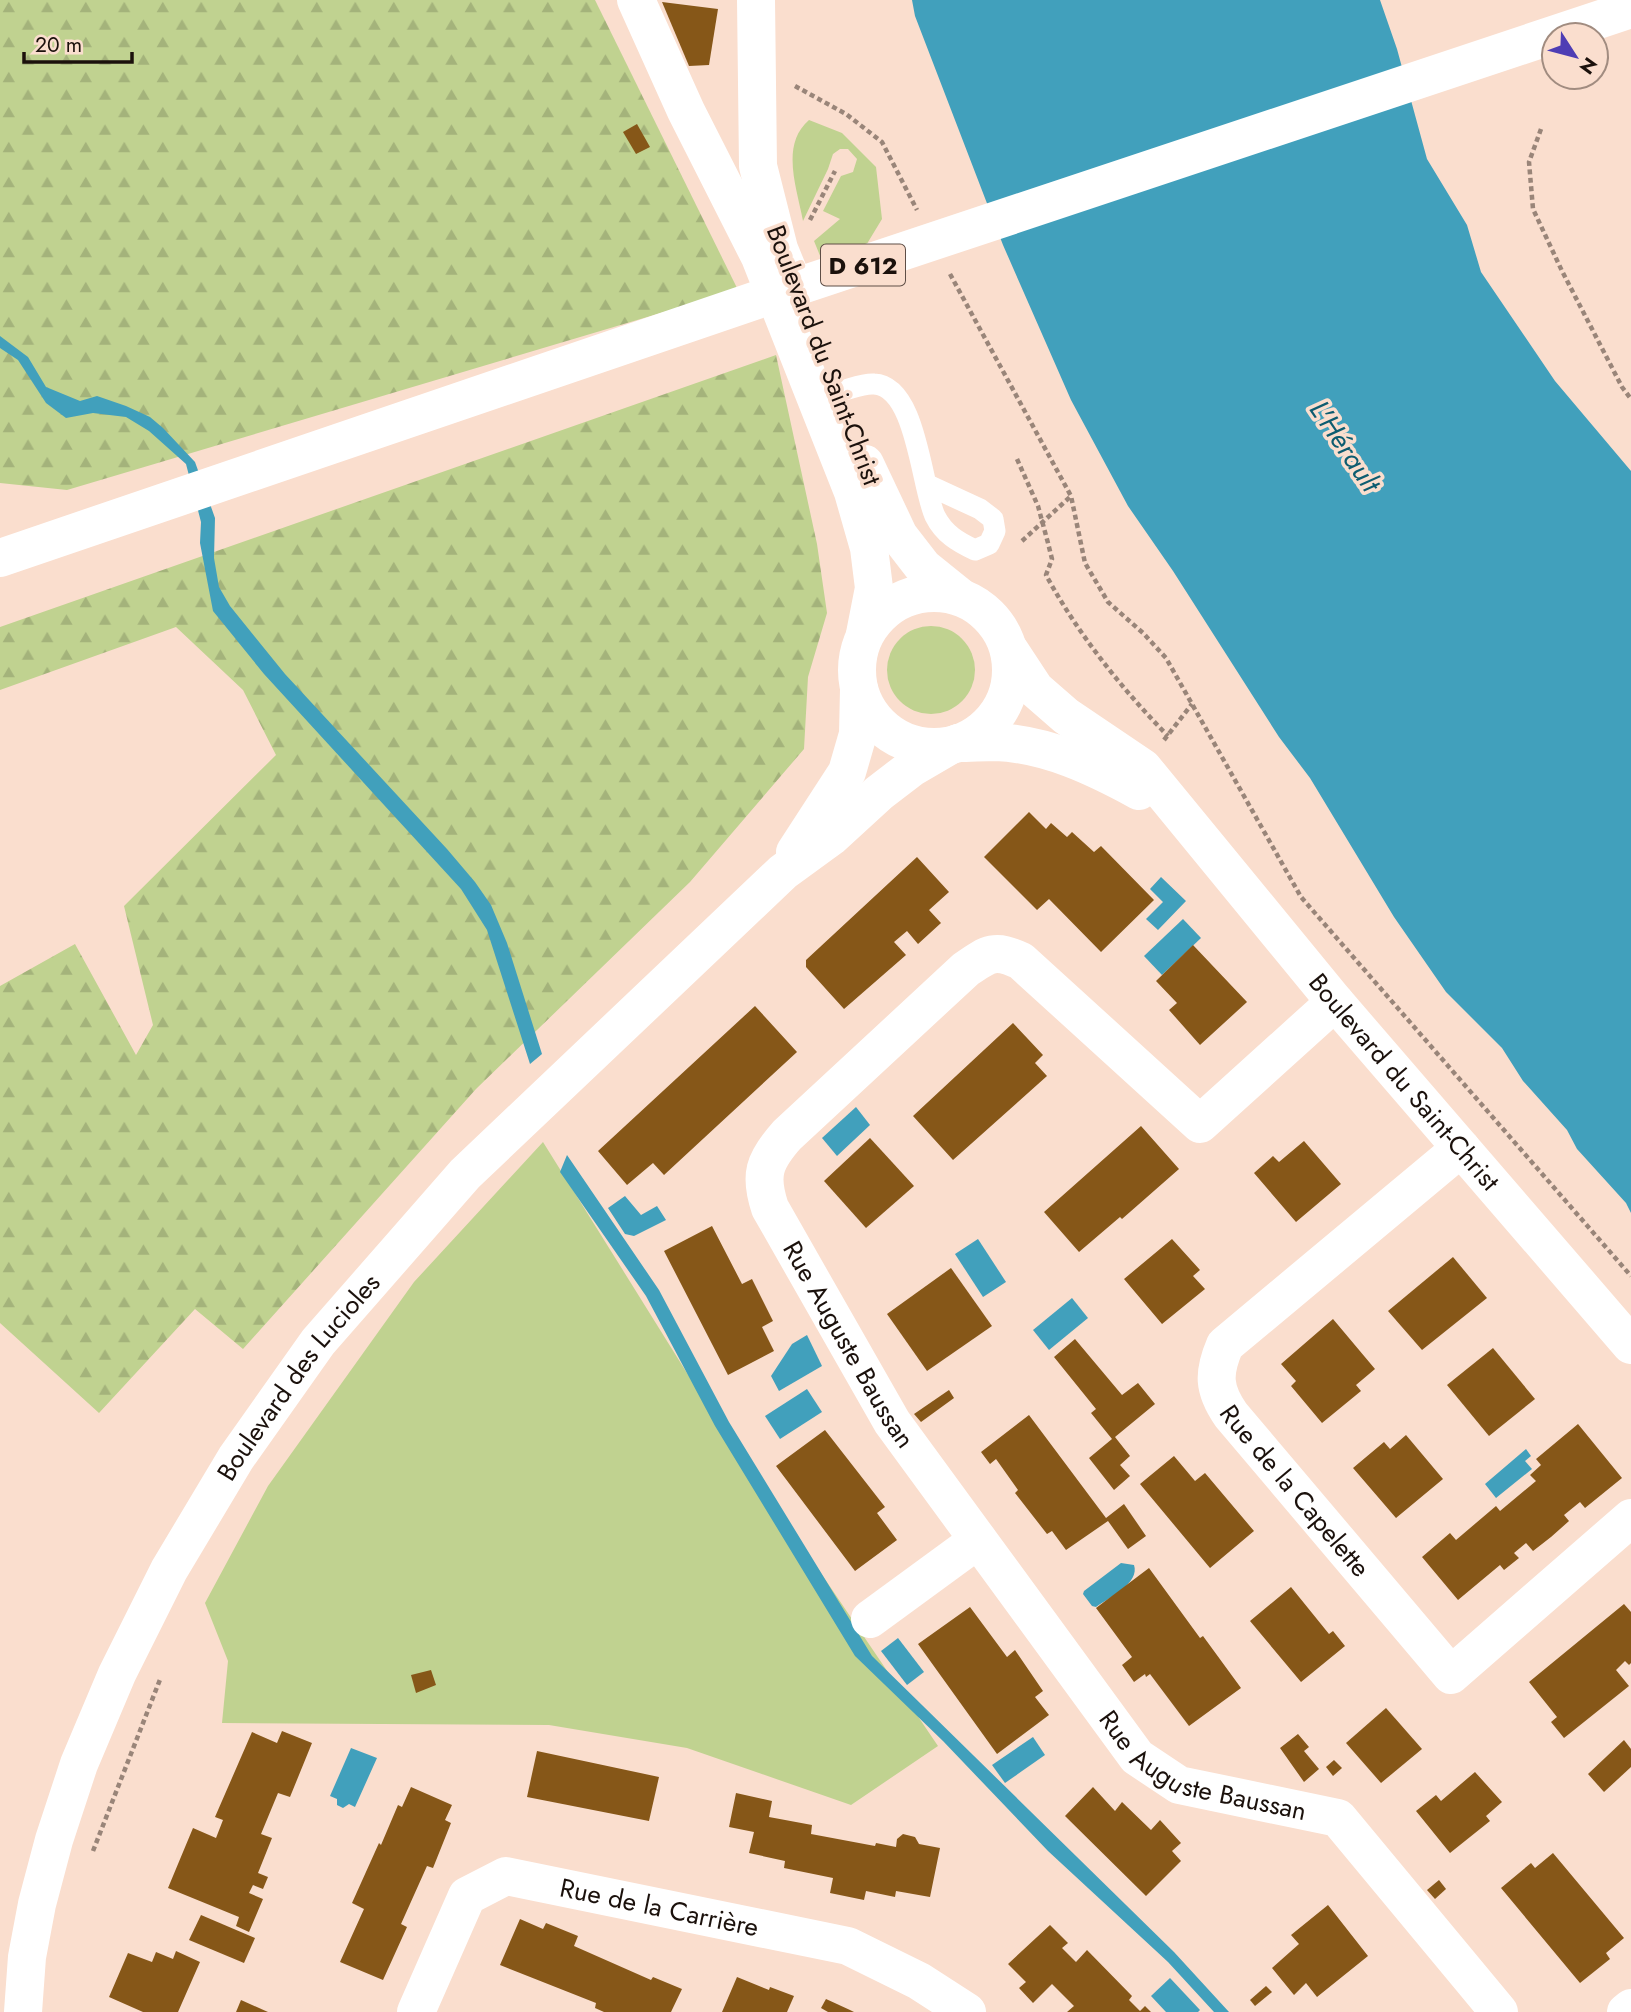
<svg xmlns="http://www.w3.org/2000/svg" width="1631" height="2012" font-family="Jost,sans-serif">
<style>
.green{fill:#c0d290}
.forest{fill:url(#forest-firs)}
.water{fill:#41a0bc}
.building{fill:#865718}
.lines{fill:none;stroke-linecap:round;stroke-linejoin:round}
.path{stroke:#998579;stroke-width:4.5;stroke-dasharray:5 3.5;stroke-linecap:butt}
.service{stroke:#fff;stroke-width:21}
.minor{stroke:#fff;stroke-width:38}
.tertiary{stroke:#fff;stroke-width:38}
.trunk{stroke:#fff;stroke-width:38}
.labels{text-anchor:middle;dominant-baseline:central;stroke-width:7;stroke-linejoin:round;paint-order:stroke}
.shield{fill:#fadece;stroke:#5e4e46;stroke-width:2}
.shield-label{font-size:24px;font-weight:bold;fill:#1b110c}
.street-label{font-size:26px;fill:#1b110c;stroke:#fadece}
.water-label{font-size:28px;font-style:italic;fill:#0d5c70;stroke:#fadece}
</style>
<defs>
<pattern id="forest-firs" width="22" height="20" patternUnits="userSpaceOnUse" patternTransform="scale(1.75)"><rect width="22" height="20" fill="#c0d290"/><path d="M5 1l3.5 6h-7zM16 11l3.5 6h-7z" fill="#a4b37b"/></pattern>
</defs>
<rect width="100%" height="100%" fill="#fadece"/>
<g class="green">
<path d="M 809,120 L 842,133 L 876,167 L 882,219 L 862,252 L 823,263 L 814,241 L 840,219 L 823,211 L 841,176 L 853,172 L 857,159 L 848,149 L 840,149 L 833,154 L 828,169 L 803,221 C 797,188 780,145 809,120 Z"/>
<circle cx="931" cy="670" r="44"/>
<path d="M 543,1142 L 705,1402 L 938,1746 L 851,1805 L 687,1748 L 549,1725 L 222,1723 L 228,1661 L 205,1603 L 268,1486 L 414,1282 Z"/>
</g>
<g class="forest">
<path d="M 0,0 L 595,0 L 738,290 L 67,490 L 0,483 Z"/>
<path d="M 776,355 L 817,544 L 827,613 L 808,677 L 804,749 L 690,882 L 476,1089 L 243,1349 L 195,1309 L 99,1413 L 0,1323 L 0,986 L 75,944 L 136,1055 L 153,1025 L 124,906 L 276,755 L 243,690 L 176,627 L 0,690 L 0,627 Z"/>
</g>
<g class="water">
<path d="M 912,0 L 1380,0 L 1397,49 L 1427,159 L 1467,225 L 1481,272 L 1555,381 L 1631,471 L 1631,1213 L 1626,1203 L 1577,1149 L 1567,1130 L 1523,1081 L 1502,1048 L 1446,992 L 1394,917 L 1310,778 L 1279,737 L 1173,571 L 1128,506 L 1071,400 L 1003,245 L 915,16 Z"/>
<path d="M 0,336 L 28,357 L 46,387 L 80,401 L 97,396 L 126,406 L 150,417 L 163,428 L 195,462 L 215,518 L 214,558 L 219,587 L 230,606 L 285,674 L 447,849 L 475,882 L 491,905 L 507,943 L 542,1054 L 530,1064 L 487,930 L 461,889 L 264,674 L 213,611 L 200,543 L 201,522 L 186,464 L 149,431 L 126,417 L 93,413 L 66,418 L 46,403 L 18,360 L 0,348 Z"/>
<path d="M 1161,877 L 1186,901 L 1158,930 L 1146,919 L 1163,902 L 1150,889 Z"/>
<path d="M 1183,919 L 1201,938 L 1162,975 L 1144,956 Z"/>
<path d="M 856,1107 L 870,1125 L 837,1156 L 822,1138 Z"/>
<path d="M 567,1155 L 659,1290 L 729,1422 L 872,1656 L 1174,1952 L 1229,2012 L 1214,2012 L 1168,1962 L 1048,1851 L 943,1741 L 855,1656 L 715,1426 L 646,1296 L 560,1172 Z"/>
<path d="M 625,1196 L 641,1215 L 657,1206 L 666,1220 L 634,1236 L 625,1234 L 608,1208 Z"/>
<path d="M 978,1239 L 1006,1282 L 983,1297 L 955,1254 Z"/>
<path d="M 1072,1298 L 1088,1318 L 1049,1350 L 1033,1330 Z"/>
<path d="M 807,1335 L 822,1366 L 779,1391 L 771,1376 L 792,1344 Z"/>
<path d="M 807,1389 L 822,1412 L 780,1439 L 765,1416 Z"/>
<path d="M 1526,1449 L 1531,1456 L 1525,1461 L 1532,1469 L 1496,1498 L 1485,1484 Z"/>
<path d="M 1121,1563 L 1134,1565 C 1140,1583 1110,1597 1096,1607 L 1092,1606 L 1083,1594 L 1084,1591 Z"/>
<path d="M 898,1638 L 924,1672 L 907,1685 L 881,1651 Z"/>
<path d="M 1033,1737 L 1045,1755 L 1005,1783 L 992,1765 Z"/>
<path d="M 351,1748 L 377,1758 L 355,1807 L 349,1804 L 343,1808 L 337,1805 L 337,1799 L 330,1796 Z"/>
<path d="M 1170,1978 L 1200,2010 L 1198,2012 L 1166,2012 L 1151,1996 Z"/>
</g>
<g class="building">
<path d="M 662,2 L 718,9 L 709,65 L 689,66 Z"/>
<path d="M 637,124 L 650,147 L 636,154 L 623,132 Z"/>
<path d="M 1029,812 L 1046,829 L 1051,823 L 1067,837 L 1072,832 L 1094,852 L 1101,846 L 1154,900 L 1101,952 L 1049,899 L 1037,910 L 984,857 Z"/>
<path d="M 917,857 L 949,892 L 929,910 L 941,923 L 918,944 L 907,931 L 894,942 L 906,955 L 844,1009 L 806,967 L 806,960 Z"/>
<path d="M 1193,945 L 1247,1002 L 1200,1045 L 1169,1010 L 1177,1003 L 1156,981 Z"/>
<path d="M 755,1006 L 797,1052 L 664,1175 L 653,1163 L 627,1185 L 598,1151 Z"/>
<path d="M 1013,1023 L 1043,1055 L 1035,1063 L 1047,1076 L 953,1160 L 913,1116 Z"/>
<path d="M 1141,1126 L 1179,1169 L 1122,1219 L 1120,1217 L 1079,1252 L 1044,1212 Z"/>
<path d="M 870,1138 L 914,1186 L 866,1228 L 824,1181 Z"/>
<path d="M 1304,1141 L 1341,1184 L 1296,1222 L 1254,1173 L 1273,1156 L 1279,1162 Z"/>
<path d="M 712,1226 L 742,1284 L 752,1279 L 773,1321 L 762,1327 L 774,1351 L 728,1375 L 664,1251 Z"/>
<path d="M 1172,1239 L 1200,1270 L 1193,1276 L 1205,1289 L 1162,1324 L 1124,1279 Z"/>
<path d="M 1453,1257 L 1487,1298 L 1422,1350 L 1388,1311 Z"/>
<path d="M 951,1268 L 992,1326 L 927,1371 L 887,1314 Z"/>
<path d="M 1333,1319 L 1375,1369 L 1356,1385 L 1361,1391 L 1322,1423 L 1291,1386 L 1296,1381 L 1281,1364 Z"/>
<path d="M 1075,1339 L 1122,1395 L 1138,1383 L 1155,1404 L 1115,1437 L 1130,1456 L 1120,1465 L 1130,1476 L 1114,1490 L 1089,1458 L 1112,1439 L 1091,1413 L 1096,1409 L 1054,1357 Z"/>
<path d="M 1493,1348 L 1535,1399 L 1489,1436 L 1447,1385 Z"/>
<path d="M 949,1390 L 954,1398 L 921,1422 L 914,1414 Z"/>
<path d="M 1029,1415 L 1106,1518 L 1124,1504 L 1146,1536 L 1128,1549 L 1108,1521 L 1066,1550 L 1052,1531 L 1047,1534 L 1015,1493 L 1018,1490 L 996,1459 L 990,1464 L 981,1452 Z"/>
<path d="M 1578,1424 L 1622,1478 L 1585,1508 L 1580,1502 L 1564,1515 L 1569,1521 L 1551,1537 L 1533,1551 L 1526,1543 L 1514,1553 L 1519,1558 L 1504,1570 L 1500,1565 L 1458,1600 L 1422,1557 L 1450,1533 L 1456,1540 L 1496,1506 L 1500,1511 L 1536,1481 L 1530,1475 L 1541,1465 L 1536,1459 Z"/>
<path d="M 825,1430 L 885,1507 L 877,1513 L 897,1540 L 855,1571 L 776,1466 Z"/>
<path d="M 1406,1435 L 1443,1479 L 1396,1518 L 1353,1468 L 1384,1442 L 1390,1449 Z"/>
<path d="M 1174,1456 L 1195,1481 L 1205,1473 L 1254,1531 L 1210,1568 L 1140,1484 Z"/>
<path d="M 1149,1568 L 1200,1638 L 1203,1636 L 1241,1688 L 1189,1726 L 1150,1674 L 1146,1677 L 1145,1674 L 1134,1682 L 1122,1665 L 1132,1657 L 1096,1608 Z"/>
<path d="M 1291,1587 L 1329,1634 L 1333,1631 L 1345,1646 L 1301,1682 L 1250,1621 Z"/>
<path d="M 1624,1604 L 1631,1612 L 1631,1663 L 1629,1665 L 1625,1661 L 1616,1670 L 1629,1686 L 1564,1738 L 1551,1722 L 1557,1717 L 1529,1682 Z"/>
<path d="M 970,1607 L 1007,1657 L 1015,1650 L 1043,1691 L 1035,1697 L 1049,1715 L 997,1754 L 918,1644 Z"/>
<path d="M 431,1670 L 436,1685 L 416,1693 L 411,1675 Z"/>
<path d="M 1386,1708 L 1422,1749 L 1381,1783 L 1346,1743 Z"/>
<path d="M 282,1731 L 312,1743 L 290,1797 L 278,1793 L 261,1834 L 272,1838 L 258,1873 L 268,1877 L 263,1889 L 253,1885 L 249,1893 L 263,1899 L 249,1932 L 236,1926 L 239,1917 L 168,1888 L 193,1828 L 216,1838 L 223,1820 L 215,1817 L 252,1732 L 277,1743 Z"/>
<path d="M 1298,1734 L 1309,1747 L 1304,1751 L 1319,1769 L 1304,1782 L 1280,1748 Z"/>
<path d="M 1624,1740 L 1631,1749 L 1631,1767 L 1604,1792 L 1588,1774 Z"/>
<path d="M 537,1751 L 659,1777 L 649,1821 L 527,1797 Z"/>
<path d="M 1334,1760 L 1342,1768 L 1333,1776 L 1326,1767 Z"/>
<path d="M 1475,1772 L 1502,1802 L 1486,1816 L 1490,1821 L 1450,1853 L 1416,1811 L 1436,1795 L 1441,1801 Z"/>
<path d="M 411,1787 L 452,1805 L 445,1820 L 451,1823 L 433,1868 L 427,1866 L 401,1924 L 407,1927 L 383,1980 L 340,1962 L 364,1909 L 352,1903 L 379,1843 L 381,1845 L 398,1805 L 402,1807 Z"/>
<path d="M 1093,1787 L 1115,1811 L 1122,1802 L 1151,1830 L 1160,1820 L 1181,1843 L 1172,1851 L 1181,1861 L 1146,1896 L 1065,1816 Z"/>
<path d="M 736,1793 L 772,1801 L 769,1817 L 812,1825 L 811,1834 L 875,1846 L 876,1843 L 896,1847 L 897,1839 L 903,1834 L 915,1837 L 919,1844 L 940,1848 L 930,1897 L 896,1891 L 895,1897 L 866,1891 L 864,1900 L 830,1893 L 833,1878 L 784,1868 L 785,1861 L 749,1853 L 754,1832 L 729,1827 Z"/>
<path d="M 1553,1853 L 1624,1938 L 1606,1953 L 1610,1959 L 1580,1983 L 1501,1888 L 1531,1863 L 1535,1868 Z"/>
<path d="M 1439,1880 L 1446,1889 L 1435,1899 L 1427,1890 Z"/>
<path d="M 1328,1905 L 1368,1956 L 1317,1997 L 1306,1983 L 1294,1995 L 1272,1968 L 1299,1944 L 1291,1935 Z"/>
<path d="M 201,1915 L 255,1938 L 244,1963 L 189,1940 Z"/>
<path d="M 520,1919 L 543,1929 L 546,1923 L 578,1936 L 574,1946 L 651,1980 L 653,1977 L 682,1989 L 671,2012 L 604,2012 L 595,2008 L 596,2003 L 500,1965 Z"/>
<path d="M 1050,1925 L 1068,1943 L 1062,1948 L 1076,1962 L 1087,1950 L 1132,1996 L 1129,2000 L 1140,2011 L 1145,2006 L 1151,2012 L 1067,2012 L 1074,2006 L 1052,1984 L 1033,2003 L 1019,1988 L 1026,1982 L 1008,1964 Z"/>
<path d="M 176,1951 L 200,1962 L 178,2012 L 143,2012 L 109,1997 L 128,1953 L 152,1962 L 156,1952 L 173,1959 Z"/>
<path d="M 737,1977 L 769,1990 L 770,1987 L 794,1996 L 787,2012 L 722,2012 Z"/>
<path d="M 1266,1986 L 1272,1992 L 1255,2006 L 1250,2000 Z"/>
<path d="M 826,1999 L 850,2010 L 854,2012 L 828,2012 L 821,2008 Z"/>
<path d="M 241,2000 L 268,2012 L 236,2012 Z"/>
</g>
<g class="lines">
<g class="path">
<path d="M 795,86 L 846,114 L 882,142 L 917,210"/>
<path d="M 1541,129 L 1529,162 L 1533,209 L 1562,271 L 1622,387 L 1631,399"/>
<path d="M 810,220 L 835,171"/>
<path d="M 950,274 L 1071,496 L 1085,563 L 1108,602 L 1143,633 L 1166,658 L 1301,897 L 1631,1276"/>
<path d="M 1017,459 L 1038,506 L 1048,543 L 1052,559 L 1046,575 C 1078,634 1121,688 1168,736"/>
<path d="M 1022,541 L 1071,496"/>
<path d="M 1164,740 L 1192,704"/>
<path d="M 93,1851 L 161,1677"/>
</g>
<path class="service" d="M 837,392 C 848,390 863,383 874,384 C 917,386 921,486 935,516 C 944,534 958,542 975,550 L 989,544 L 995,531 L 993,519 L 980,509 L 928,485"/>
<g class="minor">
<path id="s1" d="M 1335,1002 L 1200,1124 L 1021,961 C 995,949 989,953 966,969 L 787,1135 C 764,1161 759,1175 770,1208 L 892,1422 L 1137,1757 L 1179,1785 L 1338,1818 L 1499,2012"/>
<path id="s2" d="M 1461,1148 L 1225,1345 C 1213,1373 1213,1389 1231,1415 L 1451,1675 L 1631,1518"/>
<path d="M 870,1619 L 978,1540"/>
<path id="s3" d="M 416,2012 L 467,1896 L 506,1876 L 848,1946 L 919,1981 L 967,2012"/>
<path d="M 1626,2012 L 1631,2008"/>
</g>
<g class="tertiary">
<path d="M 636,0 L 686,111 L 760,257 L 853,492 L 869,548 L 874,588 L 865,634"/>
<path d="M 756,0 L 758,166 L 779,249 L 788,271"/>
<path d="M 865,464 L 899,536 L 923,567 L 959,596"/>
<circle cx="934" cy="670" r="77"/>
<path id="s4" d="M 1010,651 L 1035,689 L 1066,716 L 1143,768 L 1335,1002 L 1631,1345"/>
<path d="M 958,743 C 970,743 983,742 996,742 C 1047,744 1095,767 1139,791"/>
<path d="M 795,852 L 847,772 L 858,734 L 859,689"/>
<path id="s5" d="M 23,2012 L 27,1957 L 37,1904 L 54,1840 L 79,1764 L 117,1674 L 169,1570 L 236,1458 L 318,1342 L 465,1174 L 783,872 L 831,837 L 879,793 L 913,767 L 949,746"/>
</g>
<path class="trunk" d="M 0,558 L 754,301 L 1631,9"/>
</g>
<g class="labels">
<rect class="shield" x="821" y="244.5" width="84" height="41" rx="5"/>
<g class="shield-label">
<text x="863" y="265">D 612</text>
</g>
<g class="street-label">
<text transform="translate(824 355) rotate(69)">Boulevard du Saint-Christ</text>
<text stroke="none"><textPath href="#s4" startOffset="588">Boulevard du Saint-Christ</textPath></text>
<text stroke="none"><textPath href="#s1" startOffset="966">Rue Auguste Baussan</textPath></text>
<text stroke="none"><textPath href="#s5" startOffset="702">Boulevard des Lucioles</textPath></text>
<text stroke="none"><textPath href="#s2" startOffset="481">Rue de la Capelette</textPath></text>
<text stroke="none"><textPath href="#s1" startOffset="1533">Rue Auguste Baussan</textPath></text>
<text stroke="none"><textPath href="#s3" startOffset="327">Rue de la Carrière</textPath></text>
</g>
<g class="water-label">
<text transform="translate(1345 446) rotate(56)">L'Hérault</text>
</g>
</g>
<g transform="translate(1575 56) rotate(126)"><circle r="33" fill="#fadece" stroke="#a18c80" stroke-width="2"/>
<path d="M0-5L12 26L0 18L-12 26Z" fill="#4e3db4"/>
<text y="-10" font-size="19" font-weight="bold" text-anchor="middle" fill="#1b110c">N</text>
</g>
<path d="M24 52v10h108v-10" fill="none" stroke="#1b110c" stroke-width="3.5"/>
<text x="35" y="52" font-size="21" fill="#1b110c" stroke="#fadece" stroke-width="5" paint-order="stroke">20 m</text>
</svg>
